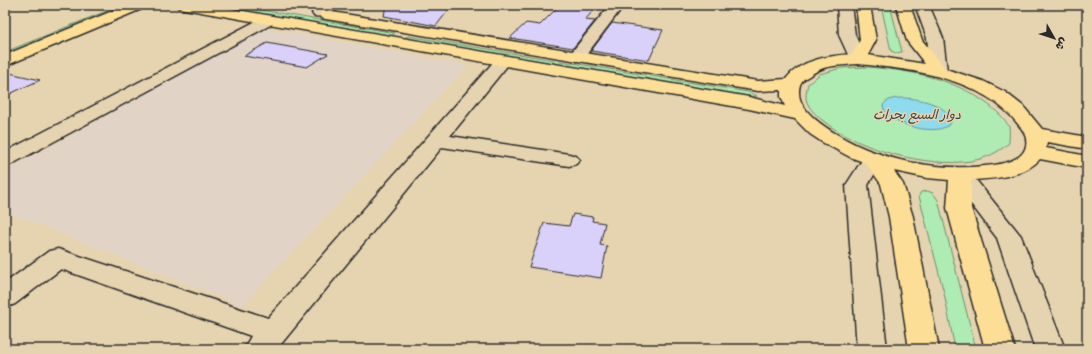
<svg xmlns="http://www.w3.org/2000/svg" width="1092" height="354" font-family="Delius,'Playpen Sans Arabic',sans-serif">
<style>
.built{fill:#e2d3c7}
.green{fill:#aeecb3;stroke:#6c8c6f}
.water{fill:#8edbed;stroke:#66959f}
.building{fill:#d9d1f9;stroke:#2b2b2b}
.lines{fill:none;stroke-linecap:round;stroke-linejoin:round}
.minor-casing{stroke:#2b2b2b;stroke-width:3}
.major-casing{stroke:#2b2b2b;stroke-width:3}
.minor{fill:#e6d4b1;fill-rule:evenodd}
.major{fill:#fdde96;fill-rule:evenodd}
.labels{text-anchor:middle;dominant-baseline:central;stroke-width:3;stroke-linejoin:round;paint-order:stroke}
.water-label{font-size:13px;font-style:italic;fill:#3a4548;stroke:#e6d4b1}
</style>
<rect width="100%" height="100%" fill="#e6d4b1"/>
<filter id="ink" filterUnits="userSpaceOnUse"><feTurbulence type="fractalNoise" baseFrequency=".025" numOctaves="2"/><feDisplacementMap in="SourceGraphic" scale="8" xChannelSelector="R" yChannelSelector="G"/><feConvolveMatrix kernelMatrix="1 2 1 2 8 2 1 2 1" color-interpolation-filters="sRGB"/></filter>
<g filter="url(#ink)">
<path class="built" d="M 266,28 L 467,66 L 242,305 L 5,211 L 5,171 Z"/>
<g class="green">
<path d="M 121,5 L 131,5 L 5,56 L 5,52 Z"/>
<path d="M 211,5 L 231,5 L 395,33 L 391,36 Z"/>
<path d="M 881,5 L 890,5 L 902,52 L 896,53 L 891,51 Z"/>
<path d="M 408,36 L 748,92 L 757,96 L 742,97 L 517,57 L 402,39 Z"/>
<path d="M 867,67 C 909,70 954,78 989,105 C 996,111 1005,118 1009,127 C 1010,131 1009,138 1009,143 C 997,153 987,158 971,161 C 926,168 857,149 822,120 C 816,115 805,105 806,96 C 806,92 807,88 808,84 L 820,74 L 841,68 Z"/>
<path d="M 927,191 L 933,193 L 938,200 L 976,349 L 955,349 L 944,293 L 919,196 L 921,192 Z"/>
</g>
<path class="water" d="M 905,98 C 921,99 940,103 950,116 L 951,123 C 938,138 894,125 884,110 L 883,105 C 888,98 897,98 905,98 Z"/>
<g class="building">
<path d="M 386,5 L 450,8 L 436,26 L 384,16 Z"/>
<path d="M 560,5 L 598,5 L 585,20 L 595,21 L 573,48 L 510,38 L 526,23 L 540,25 Z"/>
<path d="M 612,23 L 663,30 L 649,60 L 591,51 Z"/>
<path d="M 267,43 L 328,54 L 307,67 L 244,56 Z"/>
<path d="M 5,72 L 40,80 L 5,96 Z"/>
<path d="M 573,214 L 593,217 L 592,221 L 605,223 L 600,245 L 607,246 L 601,278 L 529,267 L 544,223 L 569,226 Z"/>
</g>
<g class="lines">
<defs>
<g id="minor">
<path d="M 323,5 L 340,5 C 335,12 323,18 314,16 L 312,13 L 314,10 Z"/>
<path d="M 610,5 L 624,5 L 583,59 L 577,61 L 571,59 L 569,56 L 571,53 Z"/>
<path d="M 837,5 L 851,5 L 855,35 L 866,59 L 864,62 L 858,64 L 852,62 L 850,59 L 839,35 Z"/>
<path d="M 915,5 L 929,5 L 943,38 L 947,71 L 945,75 L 939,76 L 933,75 L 931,71 L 927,38 Z"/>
<path d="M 269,16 L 274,17 L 276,20 L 274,23 L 12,164 L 5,166 L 5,152 L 264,17 Z"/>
<path d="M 503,56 L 509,58 L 511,61 L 450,136 L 569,154 L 576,156 L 580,160 L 576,164 L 569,166 L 442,147 L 277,349 L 244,349 L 251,336 L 61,269 L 15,304 L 5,308 L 5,283 L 49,251 L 58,249 L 268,318 L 497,58 Z"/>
<path d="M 873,152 L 880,154 L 884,158 L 868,185 L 887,349 L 857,349 L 846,185 L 866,154 Z"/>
<path d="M 960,168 L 968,170 L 1021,236 L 1065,349 L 1035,349 L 997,238 L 949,175 L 952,170 Z"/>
</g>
<g id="major">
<path d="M 127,5 L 146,5 L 144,8 L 5,66 L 5,55 Z"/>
<path d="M 177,5 L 208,5 L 749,97 L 785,106 L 781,97 L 781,90 L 758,91 L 326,19 L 321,18 L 319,15 L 321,12 L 326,11 L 758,81 L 786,79 C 801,59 829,56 852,54 L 860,40 L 856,5 L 870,5 L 876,40 L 868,55 L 925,64 L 907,41 L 896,5 L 910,5 L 922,40 L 946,69 L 983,81 L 1005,92 L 1023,106 L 1042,129 L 1087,137 L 1087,149 L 1047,142 L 1046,148 L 1087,156 L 1087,168 L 1040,159 C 1024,177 993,179 971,180 L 971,208 L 1015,349 L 985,349 L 947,208 L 949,180 L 927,178 L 894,171 L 903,184 L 913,217 L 939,349 L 909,349 L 889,217 L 881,184 L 866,163 L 850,157 L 822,142 L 810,134 L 795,119 L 749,109 L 184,9 L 179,8 ZM 858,64 C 913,69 982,78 1018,124 C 1024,131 1029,140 1025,149 C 1020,162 997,165 985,166 C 944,170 903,164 866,149 C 847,141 799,117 799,93 C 799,84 801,80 809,76 C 815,72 821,68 828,67 C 838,65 848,65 858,64 Z"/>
</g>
</defs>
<use href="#minor" class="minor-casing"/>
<use href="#major" class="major-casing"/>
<use href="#minor" class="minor"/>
<use href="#major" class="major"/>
</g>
</g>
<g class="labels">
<g class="water-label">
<text x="917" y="114">دوار السبع بحرات</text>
</g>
</g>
<rect width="1092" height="354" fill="none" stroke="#e6d4b1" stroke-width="20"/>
<rect x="10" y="10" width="1072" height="334" fill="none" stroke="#2b2b2b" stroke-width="1.5" filter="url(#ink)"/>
<g transform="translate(1054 38) rotate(129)" stroke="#e6d4b1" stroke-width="3" paint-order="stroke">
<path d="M0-3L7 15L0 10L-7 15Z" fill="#2b2b2b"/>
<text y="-6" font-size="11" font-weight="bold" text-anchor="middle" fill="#2b2b2b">ش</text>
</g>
</svg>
